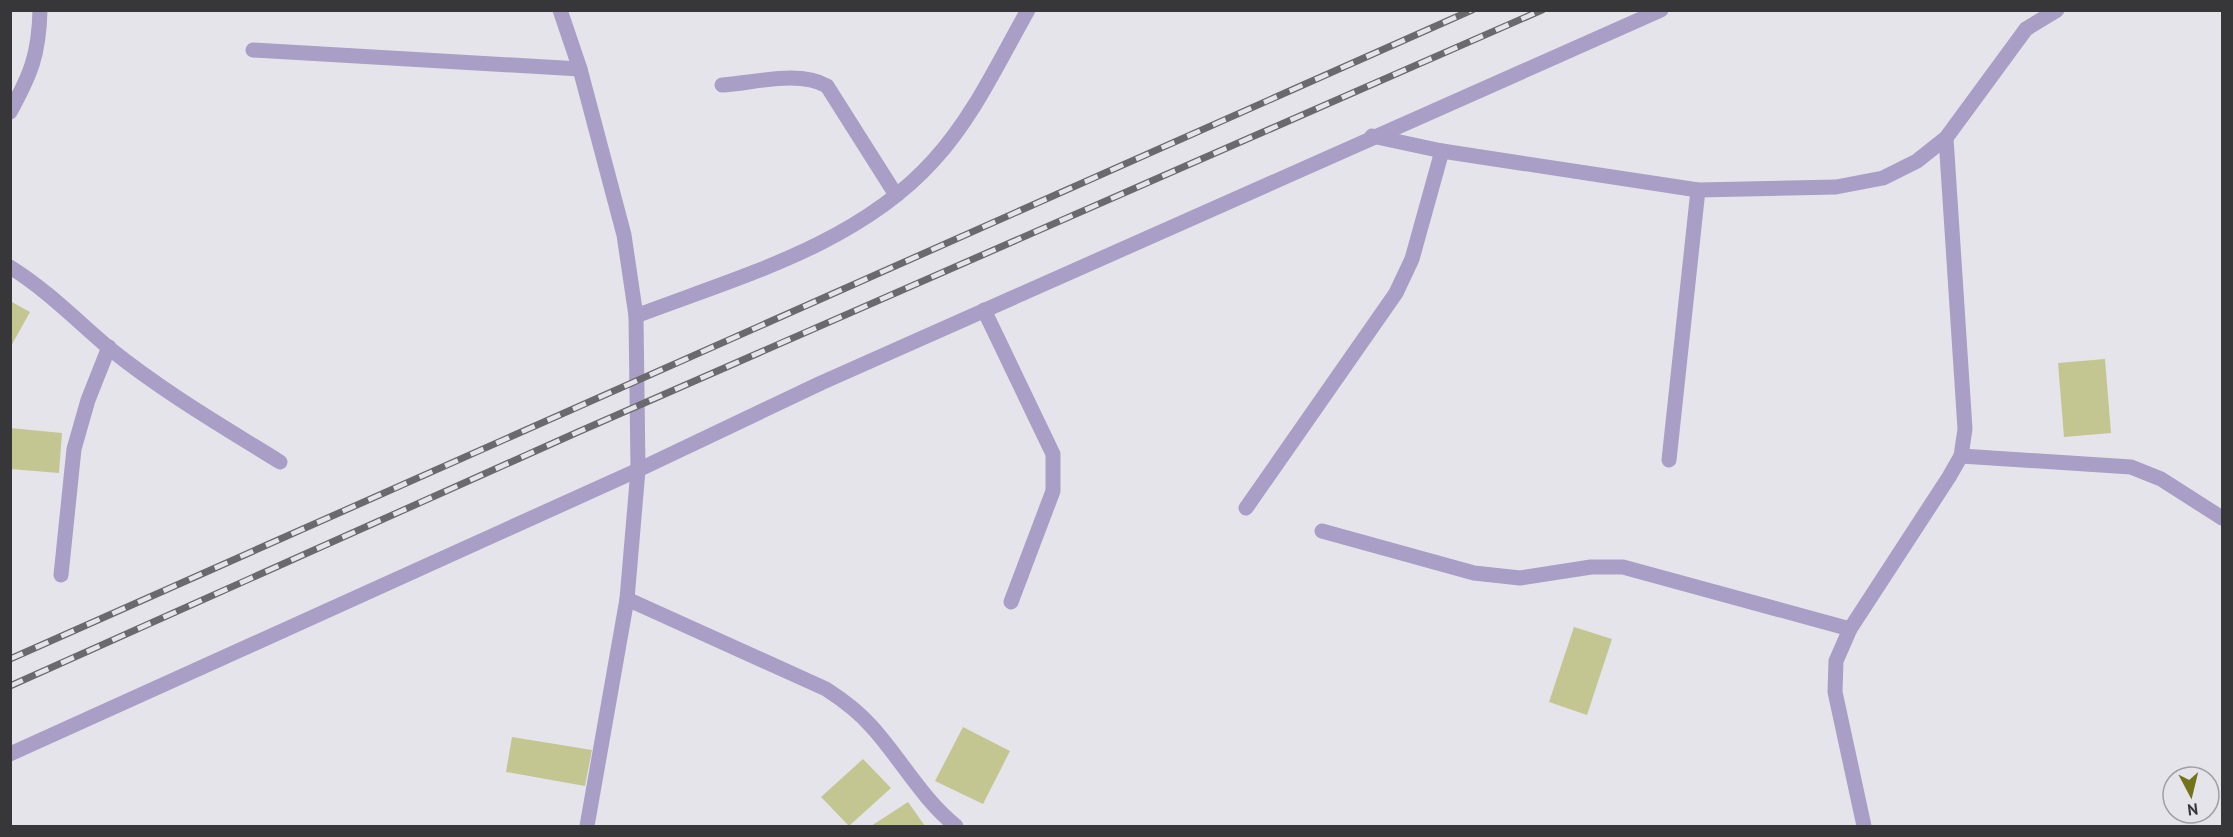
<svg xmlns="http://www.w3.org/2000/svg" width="2233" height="837" font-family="'PT Sans',sans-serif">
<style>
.building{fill:#c4c691}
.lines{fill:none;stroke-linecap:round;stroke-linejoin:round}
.minor{stroke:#a99ec6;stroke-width:15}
.rail-casing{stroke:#6a696d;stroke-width:7}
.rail{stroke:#e6e4eb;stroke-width:4.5;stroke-dasharray:14;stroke-linecap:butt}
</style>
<rect width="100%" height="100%" fill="#e6e4eb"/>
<g class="building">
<path d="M 10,301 L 30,312 L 10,348 Z"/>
<path d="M 2105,359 L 2111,433 L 2064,437 L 2058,363 Z"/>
<path d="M 10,428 L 62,433 L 59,473 L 10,469 Z"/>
<path d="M 1574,627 L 1612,639 L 1587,715 L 1549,702 Z"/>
<path d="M 963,727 L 1010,751 L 983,804 L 935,781 Z"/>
<path d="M 512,737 L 592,750 L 585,786 L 506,772 Z"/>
<path d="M 863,759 L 891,788 L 849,826 L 821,797 Z"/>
<path d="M 908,802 L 925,826 L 871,826 Z"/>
</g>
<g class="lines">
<g class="minor">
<path d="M 560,10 L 580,69 L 624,235 L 636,316 L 638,470 L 627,599 L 587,826"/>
<path d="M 253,50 L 580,69"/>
<path d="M 722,85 C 754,83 799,70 827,86 L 896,195"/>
<path d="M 10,112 C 31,74 39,54 40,10"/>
<path d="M 1372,136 L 1442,151 L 1698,190 L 1836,187 L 1883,178 L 1917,161 L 1946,138 L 2026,29 L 2057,10"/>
<path d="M 10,267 C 47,290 76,320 109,348 C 162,391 222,426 280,462"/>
<path d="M 984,310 L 1053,454 L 1053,491 L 1011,602"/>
<path d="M 636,316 C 738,277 857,245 933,161 C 973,118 999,61 1028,10"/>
<path d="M 1961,456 L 2131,467 L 2161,479 L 2222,518"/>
<path d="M 1669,460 L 1698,190"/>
<path d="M 1246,508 L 1396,293 L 1412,259 L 1442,151"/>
<path d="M 1322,531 L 1474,573 L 1520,578 L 1591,567 L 1623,567 L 1850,629"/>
<path d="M 61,575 L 74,449 L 88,400 L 109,347"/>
<path d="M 627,599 L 826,689 C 843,700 859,712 872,727 C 901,759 922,799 956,826"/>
<path d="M 10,754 L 638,470 L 821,383 L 1661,10"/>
<path d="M 1864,826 L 1835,692 L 1836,661 L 1850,629 L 1949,477 L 1961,456 L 1965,429 L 1946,138"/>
</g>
<defs>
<g id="rail">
<path d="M 10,659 L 1472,10"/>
<path d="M 10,686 L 578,432 L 1542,10"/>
</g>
</defs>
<use href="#rail" class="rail-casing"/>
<use href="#rail" class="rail"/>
</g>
<rect width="2233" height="837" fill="none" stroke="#373739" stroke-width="24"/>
<g transform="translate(2191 795) rotate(173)"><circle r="28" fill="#e6e4eb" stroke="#a09fa4" stroke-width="1.5"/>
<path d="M0-4.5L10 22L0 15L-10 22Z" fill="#737319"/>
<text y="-9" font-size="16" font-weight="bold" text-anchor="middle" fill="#373739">N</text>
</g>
</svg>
